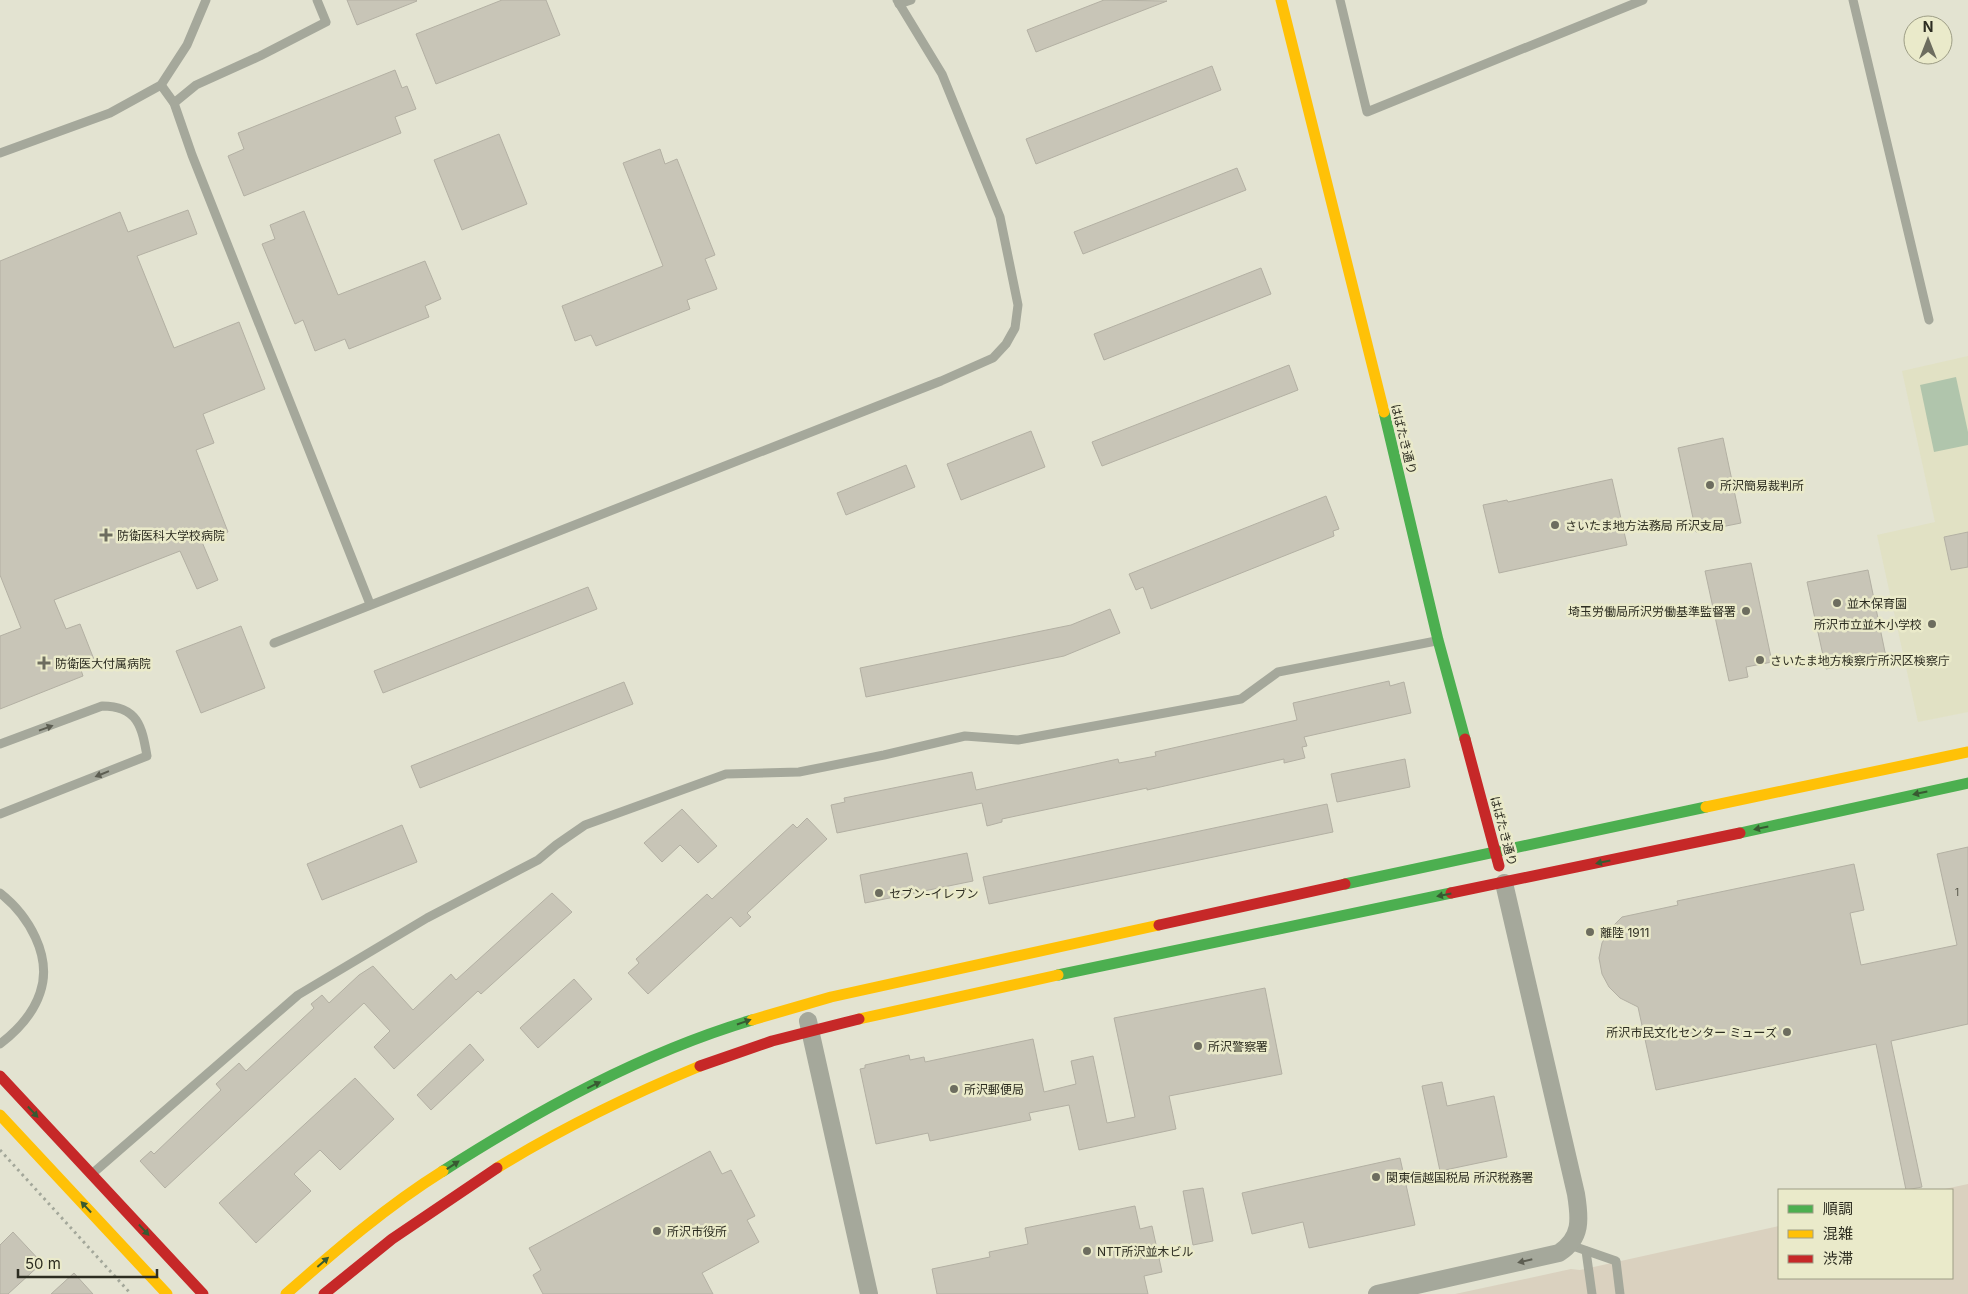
<svg xmlns="http://www.w3.org/2000/svg" width="1968" height="1294" font-family="Inter,'Noto Sans JP',sans-serif">
<style>
.built{fill:#e1e1c4}
.green{fill:#dad1bf}
.water{fill:#b0c5ac}
.building{fill:#c8c5b7;stroke:#b3b0a3}
.lines{fill:none;stroke-linecap:round;stroke-linejoin:round}
.path{stroke:#a3a79a;stroke-width:3;stroke-dasharray:2.5 4;stroke-linecap:butt}
.lane{stroke:#a5a89b;stroke-width:9}
.street{stroke:#a5a89b;stroke-width:18}
.fast{stroke:#4caf50;stroke-width:11}
.slow{stroke:#ffc107;stroke-width:11}
.jam{stroke:#c62828;stroke-width:11}
.oneway{fill:#5d5e52}
.oneway2{fill:#385a31}
.poi-dot{fill:#6d6d5f;stroke:#eaeaca;stroke-width:2}
.labels{text-anchor:middle;dominant-baseline:central;stroke-width:5;stroke-linejoin:round;paint-order:stroke}
.number-label{font-size:10px;fill:#545346}
.street-label{font-size:12px;fill:#2d2d21;stroke:#eaeaca}
.poi-label{font-size:12px;fill:#2d2d21;stroke:#eaeaca;text-anchor:start}
</style>
<rect width="100%" height="100%" fill="#e3e3d1"/>
<path class="built" d="M 1968,356 L 1968,712 L 1918,722 L 1877,535 L 1935,522 L 1902,371 Z"/>
<path class="green" d="M 1968,1184 L 1968,1294 L 1455,1294 L 1571,1269 L 1580,1270 L 1779,1226 L 1779,1278 L 1952,1278 L 1952,1190 L 1940,1190 Z"/>
<path class="water" d="M 1956,377 L 1968,432 L 1968,445 L 1934,452 L 1920,385 Z"/>
<g class="building">
<path d="M 347,0 L 416,0 L 417,1 L 357,25 Z"/>
<path d="M 502,0 L 546,0 L 560,35 L 436,84 L 416,34 Z"/>
<path d="M 1104,0 L 1167,1 L 1036,52 L 1027,30 Z"/>
<path d="M 1212,66 L 1221,90 L 1036,164 L 1026,139 Z"/>
<path d="M 395,70 L 402,88 L 407,86 L 416,109 L 395,117 L 401,133 L 244,196 L 228,156 L 244,149 L 238,133 Z"/>
<path d="M 499,134 L 527,204 L 462,230 L 434,160 Z"/>
<path d="M 660,149 L 665,164 L 677,159 L 715,255 L 705,259 L 717,289 L 687,300 L 690,309 L 596,346 L 591,335 L 575,341 L 562,306 L 663,266 L 623,163 Z"/>
<path d="M 1237,168 L 1246,190 L 1083,254 L 1074,232 Z"/>
<path d="M 188,210 L 197,234 L 137,256 L 174,348 L 239,322 L 265,389 L 203,414 L 214,443 L 196,450 L 228,532 L 202,542 L 218,580 L 197,589 L 180,551 L 54,600 L 66,629 L 80,624 L 95,662 L 80,667 L 83,676 L 0,709 L 0,636 L 21,628 L 0,575 L 0,261 L 120,212 L 128,232 Z"/>
<path d="M 304,211 L 338,295 L 425,261 L 441,299 L 425,306 L 429,317 L 349,349 L 345,339 L 315,351 L 303,320 L 295,324 L 262,244 L 275,239 L 270,225 Z"/>
<path d="M 1261,268 L 1271,294 L 1104,360 L 1094,334 Z"/>
<path d="M 1289,365 L 1298,390 L 1102,466 L 1092,442 Z"/>
<path d="M 1031,431 L 1045,467 L 961,500 L 947,464 Z"/>
<path d="M 1723,438 L 1741,523 L 1696,532 L 1678,448 Z"/>
<path d="M 906,465 L 915,487 L 846,515 L 837,493 Z"/>
<path d="M 1612,479 L 1627,545 L 1499,573 L 1483,505 L 1507,500 L 1508,502 Z"/>
<path d="M 1326,496 L 1339,529 L 1333,531 L 1334,536 L 1151,609 L 1143,587 L 1136,590 L 1129,574 Z"/>
<path d="M 1968,532 L 1968,567 L 1951,570 L 1944,537 Z"/>
<path d="M 1751,563 L 1772,662 L 1746,667 L 1748,677 L 1729,681 L 1705,571 Z"/>
<path d="M 1868,570 L 1886,657 L 1826,669 L 1807,582 Z"/>
<path d="M 588,587 L 597,609 L 383,693 L 374,671 Z"/>
<path d="M 1110,609 L 1120,633 L 1064,656 L 866,697 L 860,668 L 1071,625 Z"/>
<path d="M 241,626 L 265,688 L 201,713 L 176,651 Z"/>
<path d="M 1389,681 L 1390,686 L 1404,682 L 1411,713 L 1304,737 L 1307,746 L 1302,747 L 1305,758 L 1284,763 L 1284,759 L 1147,790 L 1147,788 L 1002,819 L 1002,822 L 987,826 L 982,803 L 837,833 L 831,805 L 845,802 L 844,798 L 972,772 L 976,790 L 1118,759 L 1119,763 L 1156,756 L 1155,752 L 1297,720 L 1293,703 Z"/>
<path d="M 624,682 L 633,704 L 420,788 L 411,766 Z"/>
<path d="M 1405,759 L 1410,787 L 1337,802 L 1331,774 Z"/>
<path d="M 1327,804 L 1333,832 L 989,904 L 983,877 Z"/>
<path d="M 682,809 L 717,846 L 698,863 L 680,845 L 662,862 L 644,843 Z"/>
<path d="M 807,818 L 827,839 L 747,913 L 751,917 L 740,927 L 731,917 L 648,994 L 628,973 L 639,963 L 636,959 L 707,894 L 712,899 L 793,824 L 797,828 Z"/>
<path d="M 402,825 L 417,862 L 322,900 L 307,864 Z"/>
<path d="M 1968,847 L 1968,1024 L 1891,1041 L 1922,1187 L 1906,1190 L 1876,1044 L 1656,1090 L 1638,1007 L 1620,998 L 1609,987 L 1602,974 L 1599,958 L 1602,943 L 1609,930 L 1622,917 L 1678,905 L 1677,901 L 1854,864 L 1864,910 L 1850,913 L 1861,965 L 1957,945 L 1937,854 Z"/>
<path d="M 967,853 L 973,881 L 865,903 L 860,875 Z"/>
<path d="M 552,893 L 572,912 L 481,994 L 478,991 L 394,1069 L 374,1047 L 390,1031 L 364,1003 L 165,1188 L 140,1161 L 151,1151 L 154,1154 L 221,1090 L 216,1084 L 239,1063 L 246,1071 L 314,1008 L 311,1004 L 322,995 L 329,1003 L 359,975 L 373,966 L 413,1010 L 451,974 L 456,980 Z"/>
<path d="M 574,979 L 592,999 L 538,1048 L 520,1028 Z"/>
<path d="M 1265,988 L 1282,1074 L 1169,1096 L 1176,1129 L 1079,1150 L 1069,1105 L 1029,1113 L 1031,1120 L 930,1141 L 928,1133 L 876,1144 L 860,1069 L 865,1068 L 865,1065 L 909,1055 L 910,1060 L 924,1057 L 925,1062 L 1033,1039 L 1044,1092 L 1076,1084 L 1071,1061 L 1093,1056 L 1107,1123 L 1135,1117 L 1114,1018 Z"/>
<path d="M 470,1044 L 484,1060 L 431,1110 L 417,1095 Z"/>
<path d="M 355,1078 L 394,1119 L 340,1170 L 320,1150 L 294,1174 L 311,1191 L 256,1243 L 219,1203 Z"/>
<path d="M 1442,1082 L 1447,1106 L 1494,1096 L 1507,1157 L 1440,1171 L 1422,1086 Z"/>
<path d="M 710,1151 L 722,1174 L 731,1170 L 755,1216 L 747,1220 L 759,1242 L 702,1273 L 713,1294 L 543,1294 L 533,1275 L 541,1270 L 529,1248 Z"/>
<path d="M 1400,1158 L 1415,1225 L 1309,1248 L 1303,1222 L 1252,1234 L 1242,1193 Z"/>
<path d="M 1203,1188 L 1213,1241 L 1193,1245 L 1183,1191 Z"/>
<path d="M 1135,1206 L 1140,1229 L 1152,1226 L 1162,1272 L 1144,1276 L 1148,1294 L 937,1294 L 932,1269 L 990,1257 L 989,1252 L 1028,1244 L 1025,1228 Z"/>
<path d="M 13,1232 L 42,1263 L 8,1294 L 0,1294 L 0,1245 Z"/>
<path d="M 74,1273 L 93,1294 L 51,1294 Z"/>
</g>
<g class="lines">
<path class="path" d="M 0,1150 L 131,1294"/>
<g class="lane">
<path d="M 1340,0 L 1367,112 L 1643,0"/>
<path d="M 1853,0 L 1929,320"/>
<path d="M 899,4 L 911,0"/>
<path d="M 161,85 L 174,103 L 192,155 L 370,604"/>
<path d="M 174,103 L 196,85 L 260,56 L 326,22 L 317,0"/>
<path d="M 0,153 L 110,113 L 161,85 L 187,45 L 206,0"/>
<path d="M 274,643 L 941,381 L 993,358 L 1006,344 L 1015,328 L 1018,305 L 1000,217 L 942,74 L 897,0"/>
<path d="M 0,744 L 102,706 C 138,706 142,727 147,756 L 0,814"/>
<path d="M 0,893 C 28,915 53,956 40,993 C 33,1014 17,1031 0,1044"/>
<path d="M 93,1173 L 298,995 L 427,918 L 538,860 L 556,845 L 585,825 L 726,774 L 799,772 L 884,755 L 965,736 L 1018,740 L 1241,699 L 1278,672 L 1436,641"/>
<path d="M 1570,1245 L 1616,1261 L 1620,1294"/>
<path d="M 1586,1251 L 1592,1294"/>
</g>
<g class="street">
<path d="M 808,1021 L 869,1294"/>
<path d="M 1377,1294 L 1559,1253 C 1582,1238 1580,1219 1576,1194 L 1504,883"/>
</g>
<g class="fast">
<path d="M 1384,412 L 1438,640 L 1465,739"/>
<path d="M 1740,833 L 1968,783"/>
<path d="M 1345,884 L 1706,807"/>
<path d="M 1058,975 L 1451,893"/>
<path d="M 443,1171 C 540,1109 642,1053 752,1020"/>
</g>
<g class="slow">
<path d="M 1281,0 L 1384,412"/>
<path d="M 1706,807 L 1968,752"/>
<path d="M 859,1019 L 1058,975"/>
<path d="M 752,1020 L 831,997 L 1159,925"/>
<path d="M 0,1115 L 167,1294"/>
<path d="M 497,1168 C 562,1128 630,1095 700,1066"/>
<path d="M 286,1294 C 336,1250 387,1206 443,1171"/>
</g>
<g class="jam">
<path d="M 1465,739 L 1499,866"/>
<path d="M 1451,893 L 1740,833"/>
<path d="M 1159,925 L 1345,884"/>
<path d="M 700,1066 L 772,1041 L 859,1019"/>
<path d="M 0,1076 L 203,1294"/>
<path d="M 324,1294 L 392,1239 L 497,1168"/>
</g>
</g>
<defs><path id="oneway-solid" d="M-6-.8H1V-3.2L6.5 0L1 3.2V.8H-6Z" transform="scale(1.25)"/></defs>
<g class="oneway">
<use href="#oneway-solid" transform="translate(46 728) rotate(-20)"/>
<use href="#oneway-solid" transform="translate(102 774) rotate(158)"/>
<use href="#oneway-solid" transform="translate(1525 1261) rotate(167)"/>
</g>
<g class="oneway2">
<use href="#oneway-solid" transform="translate(1920 793) rotate(168)"/>
<use href="#oneway-solid" transform="translate(1761 828) rotate(168)"/>
<use href="#oneway-solid" transform="translate(1603 862) rotate(168)"/>
<use href="#oneway-solid" transform="translate(1444 895) rotate(169)"/>
<use href="#oneway-solid" transform="translate(744 1022) rotate(-19)"/>
<use href="#oneway-solid" transform="translate(594 1085) rotate(-26)"/>
<use href="#oneway-solid" transform="translate(33 1112) rotate(47)"/>
<use href="#oneway-solid" transform="translate(453 1165) rotate(-33)"/>
<use href="#oneway-solid" transform="translate(86 1207) rotate(-133)"/>
<use href="#oneway-solid" transform="translate(144 1230) rotate(47)"/>
<use href="#oneway-solid" transform="translate(323 1262) rotate(-41)"/>
</g>
<g class="poi-dot">
<circle cx="1710" cy="485" r="5"/>
<circle cx="1555" cy="525" r="5"/>
<path d="M103.5 527.5h5v5h5v5h-5v5h-5v-5h-5v-5h5z"/>
<circle cx="1837" cy="603" r="5"/>
<circle cx="1746" cy="611" r="5"/>
<circle cx="1932" cy="624" r="5"/>
<circle cx="1760" cy="660" r="5"/>
<path d="M41.5 655.5h5v5h5v5h-5v5h-5v-5h-5v-5h5z"/>
<circle cx="879" cy="893" r="5"/>
<circle cx="1590" cy="932" r="5"/>
<circle cx="1787" cy="1032" r="5"/>
<circle cx="1198" cy="1046" r="5"/>
<circle cx="954" cy="1089" r="5"/>
<circle cx="1376" cy="1177" r="5"/>
<circle cx="657" cy="1231" r="5"/>
<circle cx="1087" cy="1251" r="5"/>
</g>
<g class="labels">
<g class="number-label">
<text x="1957" y="892">1</text>
</g>
<g class="street-label">
<text transform="translate(1404 439) rotate(76)">はばたき通り</text>
<text transform="translate(1504 831) rotate(75)">はばたき通り</text>
</g>
<g class="poi-label">
<text x="1720" y="485">所沢簡易裁判所</text>
<text x="1565" y="525">さいたま地方法務局 所沢支局</text>
<text x="117" y="535">防衛医科大学校病院</text>
<text x="1847" y="603">並木保育園</text>
<text x="1736" y="611" text-anchor="end">埼玉労働局所沢労働基準監督署</text>
<text x="1922" y="624" text-anchor="end">所沢市立並木小学校</text>
<text x="1770" y="660">さいたま地方検察庁所沢区検察庁</text>
<text x="55" y="663">防衛医大付属病院</text>
<text x="889" y="893">セブン-イレブン</text>
<text x="1600" y="932">離陸 1911</text>
<text x="1777" y="1032" text-anchor="end">所沢市民文化センター ミューズ</text>
<text x="1208" y="1046">所沢警察署</text>
<text x="964" y="1089">所沢郵便局</text>
<text x="1386" y="1177">関東信越国税局 所沢税務署</text>
<text x="667" y="1231">所沢市役所</text>
<text x="1097" y="1251">NTT所沢並木ビル</text>
</g>
</g>
<rect x="1778" y="1189" width="175" height="90" fill="#eaeaca" stroke="#9e9e86"/>
<rect x="1788" y="1205" width="25" height="8" fill="#4caf50" stroke="#9e9e86"/>
<text x="1823" y="1214" font-size="15" fill="#2d2d21">順調</text>
<rect x="1788" y="1230" width="25" height="8" fill="#ffc107" stroke="#9e9e86"/>
<text x="1823" y="1239" font-size="15" fill="#2d2d21">混雑</text>
<rect x="1788" y="1255" width="25" height="8" fill="#c62828" stroke="#9e9e86"/>
<text x="1823" y="1264" font-size="15" fill="#2d2d21">渋滞</text>
<g transform="translate(1928 40)"><circle r="24" fill="#eaeaca" stroke="#9e9e86"/>
<path d="M0-4L9 19L0 12L-9 19Z" fill="#6d6d5f"/>
<text y="-8" font-size="14" font-weight="bold" text-anchor="middle" fill="#2d2d21">N</text>
</g>
<path d="M18 1269v8h139v-8" fill="none" stroke="#2d2d21" stroke-width="2.5"/>
<text x="25" y="1269" font-size="15" fill="#2d2d21" stroke="#eaeaca" stroke-width="4" paint-order="stroke">50 m</text>
</svg>
